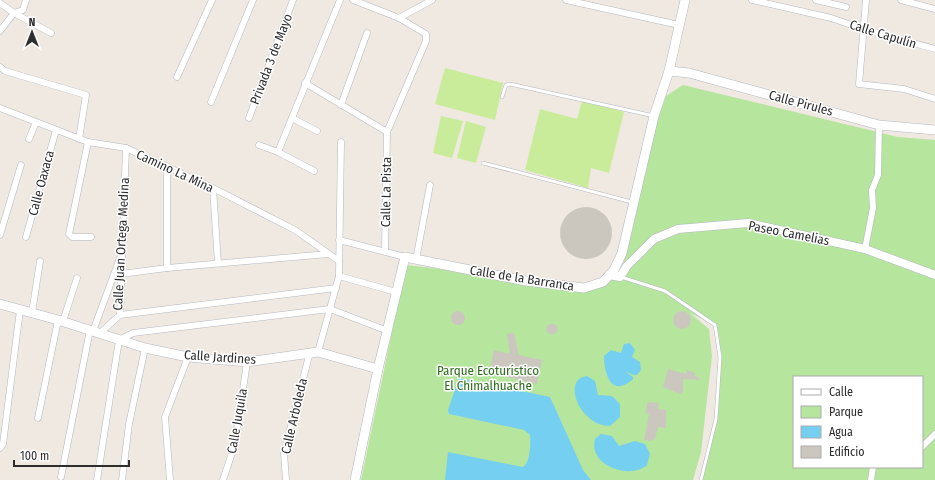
<svg xmlns="http://www.w3.org/2000/svg" width="935" height="480" font-family="'Fira Sans Condensed',sans-serif">
<style>
.green{fill:#b6e59e;fill-rule:evenodd}
.pitch{fill:#c9ec9a}
.water{fill:#75cff0}
.building{fill:#cbc7bf}
.lines{fill:none;stroke-linecap:round;stroke-linejoin:round}
.service-casing{stroke:#b4b7c1;stroke-width:4}
.minor-casing{stroke:#b4b7c1;stroke-width:7}
.tertiary-casing{stroke:#b4b7c1;stroke-width:9}
.secondary-casing{stroke:#b4b7c1;stroke-width:10}
.service{stroke:#fff;stroke-width:3}
.minor{stroke:#fff;stroke-width:6}
.tertiary{stroke:#fff;stroke-width:8}
.secondary{stroke:#fff;stroke-width:9}
.labels{text-anchor:middle;dominant-baseline:central;stroke-width:3;stroke-linejoin:round;paint-order:stroke}
.street-label{font-size:13px;fill:#2e2e2e;stroke:#fff}
.park-label{font-size:13px;fill:#2c6e1b;stroke:#fff}
</style>
<rect width="100%" height="100%" fill="#efe9e1"/>
<path class="green" d="M 683,85 L 898,137 L 935,140 L 935,480 L 701,480 L 716,419 L 720,357 L 715,325 L 690,313 L 709,329 L 712,356 L 701,452 L 693,480 L 361,480 L 406,265 L 593,286 L 610,277 L 620,278 L 657,122 L 666,96 ZM 794,377 L 922,377 L 922,467 L 794,467 Z"/>
<g class="pitch">
<path d="M 445,68 L 503,83 L 495,120 L 435,104 Z"/>
<path d="M 582,101 L 624,112 L 609,173 L 591,168 L 588,188 L 525,170 L 540,109 L 577,119 Z"/>
<path d="M 441,116 L 463,121 L 452,158 L 433,153 Z"/>
<path d="M 466,121 L 486,127 L 476,163 L 457,158 Z"/>
</g>
<g class="water">
<path d="M 630,343 L 635,350 L 632,357 L 640,362 L 641,370 L 637,375 L 633,375 L 625,371 L 633,377 L 633,379 C 611,399 604,373 604,356 L 611,350 L 621,353 L 624,344 Z"/>
<path d="M 587,376 L 595,381 L 598,395 L 612,396 L 620,404 L 620,417 L 610,426 C 580,426 561,379 587,376 Z"/>
<path d="M 459,378 L 550,397 L 583,470 L 591,480 L 445,480 L 448,452 L 523,467 C 530,463 531,443 530,435 L 524,430 L 449,414 L 448,410 Z"/>
<path d="M 601,434 L 612,436 L 619,446 L 635,441 L 645,444 L 650,454 L 647,465 C 630,480 588,466 595,439 Z"/>
</g>
<g class="building">
<circle cx="586" cy="233" r="26"/>
<circle cx="458" cy="318" r="7"/>
<circle cx="682" cy="320" r="9"/>
<circle cx="552" cy="329" r="5.5"/>
<path d="M 514,333 L 519,355 L 542,360 L 537,384 L 489,373 L 494,350 L 510,354 L 507,334 Z"/>
<path d="M 668,369 L 686,374 L 687,370 L 695,373 L 695,376 L 699,377 L 699,380 L 683,379 L 683,391 L 680,394 L 663,387 Z"/>
<path d="M 648,402 L 659,403 L 658,409 L 666,410 L 666,428 L 658,427 L 655,439 L 650,441 L 644,440 L 649,414 L 645,413 Z"/>
</g>
<g class="lines">
<defs>
<g id="service">
<path d="M 502,97 L 506,85 L 510,84 L 654,116"/>
<path d="M 483,163 L 632,202"/>
<path d="M 621,277 L 665,291 L 715,325 L 720,357 L 716,419 L 701,480"/>
</g>
<g id="minor">
<path d="M 353,0 L 399,18 L 426,34 L 426,41 L 387,132 L 385,251"/>
<path d="M 566,0 L 679,25"/>
<path d="M 752,0 L 831,18 L 863,29 L 935,49"/>
<path d="M 816,0 L 846,7"/>
<path d="M 866,0 L 859,84 L 904,89 L 935,99"/>
<path d="M 901,0 L 935,9"/>
<path d="M 0,3 L 14,13 L 51,33"/>
<path d="M 399,18 L 432,0"/>
<path d="M 0,31 L 14,13 L 23,10 L 26,0"/>
<path d="M 0,67 L 5,71 L 86,95 L 79,139"/>
<path d="M 177,77 L 212,0"/>
<path d="M 305,83 L 387,132"/>
<path d="M 211,102 L 253,0"/>
<path d="M 341,105 L 367,33"/>
<path d="M 0,108 L 88,142 L 126,148 L 213,188 L 295,230 L 339,261"/>
<path d="M 249,118 L 293,0"/>
<path d="M 292,118 L 317,131"/>
<path d="M 29,139 L 36,122"/>
<path d="M 88,142 L 69,234 L 72,237 L 91,237"/>
<path d="M 259,145 L 278,152 L 314,171"/>
<path d="M 278,152 L 340,0"/>
<path d="M 167,166 L 167,268"/>
<path d="M 213,188 L 218,263"/>
<path d="M 0,235 L 21,165"/>
<path d="M 26,237 L 56,130"/>
<path d="M 339,240 L 405,257"/>
<path d="M 865,249 L 873,208 L 872,190 L 878,175 L 879,125"/>
<path d="M 416,260 L 430,185"/>
<path d="M 121,274 L 167,268 L 328,254"/>
<path d="M 339,276 L 396,292"/>
<path d="M 32,313 L 40,261"/>
<path d="M 120,315 L 336,288"/>
<path d="M 63,321 L 77,278"/>
<path d="M 93,331 L 120,258"/>
<path d="M 100,333 L 120,315 L 126,148"/>
<path d="M 318,352 L 339,276 L 341,142"/>
<path d="M 38,418 L 58,320"/>
<path d="M 922,447 L 935,434"/>
<path d="M 0,448 L 3,444 L 20,310"/>
<path d="M 61,477 L 90,330"/>
<path d="M 97,480 L 119,340 L 133,333 L 330,309 L 388,331"/>
<path d="M 122,480 L 129,424 L 145,348"/>
<path d="M 170,480 L 165,417 L 188,357"/>
<path d="M 223,480 L 235,444 L 247,362"/>
<path d="M 286,480 L 284,453 L 310,352"/>
<path d="M 871,480 L 873,467"/>
</g>
<path id="tertiary" d="M 609,275 L 620,277 L 627,266 L 654,239 L 678,229 L 748,223 L 865,249 L 935,275"/>
<g id="secondary">
<path d="M 669,71 L 689,73 L 879,125 L 935,130"/>
<path d="M 0,304 L 58,320 L 145,348 L 188,357 L 247,362 L 318,352 L 378,369"/>
<path d="M 355,480 L 378,369 L 405,257 L 526,281 L 584,288 L 603,282 L 614,270 L 622,253 L 654,116 L 669,71 L 685,0"/>
</g>
</defs>
<use href="#service" class="service-casing"/>
<use href="#minor" class="minor-casing"/>
<use href="#tertiary" class="tertiary-casing"/>
<use href="#secondary" class="secondary-casing"/>
<use href="#service" class="service"/>
<use href="#minor" class="minor"/>
<use href="#tertiary" class="tertiary"/>
<use href="#secondary" class="secondary"/>
</g>
<g class="labels">
<g class="street-label">
<text transform="translate(883 34) rotate(17)">Calle Capulín</text>
<text transform="translate(271 59) rotate(-69)">Privada 3 de Mayo</text>
<text transform="translate(801 103) rotate(15)">Calle Pirules</text>
<text transform="translate(175 171) rotate(25)">Camino La Mina</text>
<text transform="translate(41 183) rotate(-75)">Calle Oaxaca</text>
<text transform="translate(386 192) rotate(-89)">Calle La Pista</text>
<text transform="translate(789 233) rotate(11)">Paseo Camelias</text>
<text transform="translate(121 244) rotate(-87)">Calle Juan Ortega Medina</text>
<text transform="translate(522 278) rotate(9)">Calle de la Barranca</text>
<text transform="translate(220 357) rotate(4)">Calle Jardines</text>
<text transform="translate(294 416) rotate(-77)">Calle Arboleda</text>
<text transform="translate(237 421) rotate(-80)">Calle Juquila</text>
</g>
<g class="park-label">
<text x="488" y="370">Parque Ecoturístico<tspan x="488" dy="15">El Chimalhuache</tspan></text>
</g>
</g>
<rect x="793" y="376" width="130" height="92" fill="#ffffff" stroke="#ababab"/>
<rect x="801" y="389" width="20" height="6" fill="#ffffff" stroke="#ababab"/>
<text x="829" y="396" font-size="12" fill="#2e2e2e">Calle</text>
<rect x="801" y="406" width="20" height="12" fill="#b6e59e" stroke="#ababab"/>
<text x="829" y="416" font-size="12" fill="#2e2e2e">Parque</text>
<rect x="801" y="426" width="20" height="12" fill="#75cff0" stroke="#ababab"/>
<text x="829" y="436" font-size="12" fill="#2e2e2e">Agua</text>
<rect x="801" y="446" width="20" height="12" fill="#cbc7bf" stroke="#ababab"/>
<text x="829" y="456" font-size="12" fill="#2e2e2e">Edificio</text>
<g transform="translate(32 32)" stroke="#ffffff" stroke-width="3" paint-order="stroke">
<path d="M0-3L7 15L0 10L-7 15Z" fill="#2e2e2e"/>
<text y="-6" font-size="11" font-weight="bold" text-anchor="middle" fill="#2e2e2e">N</text>
</g>
<path d="M14 460v6h115v-6" fill="none" stroke="#2e2e2e" stroke-width="2"/>
<text x="20" y="460" font-size="12" fill="#2e2e2e" stroke="#ffffff" stroke-width="3" paint-order="stroke">100 m</text>
</svg>
